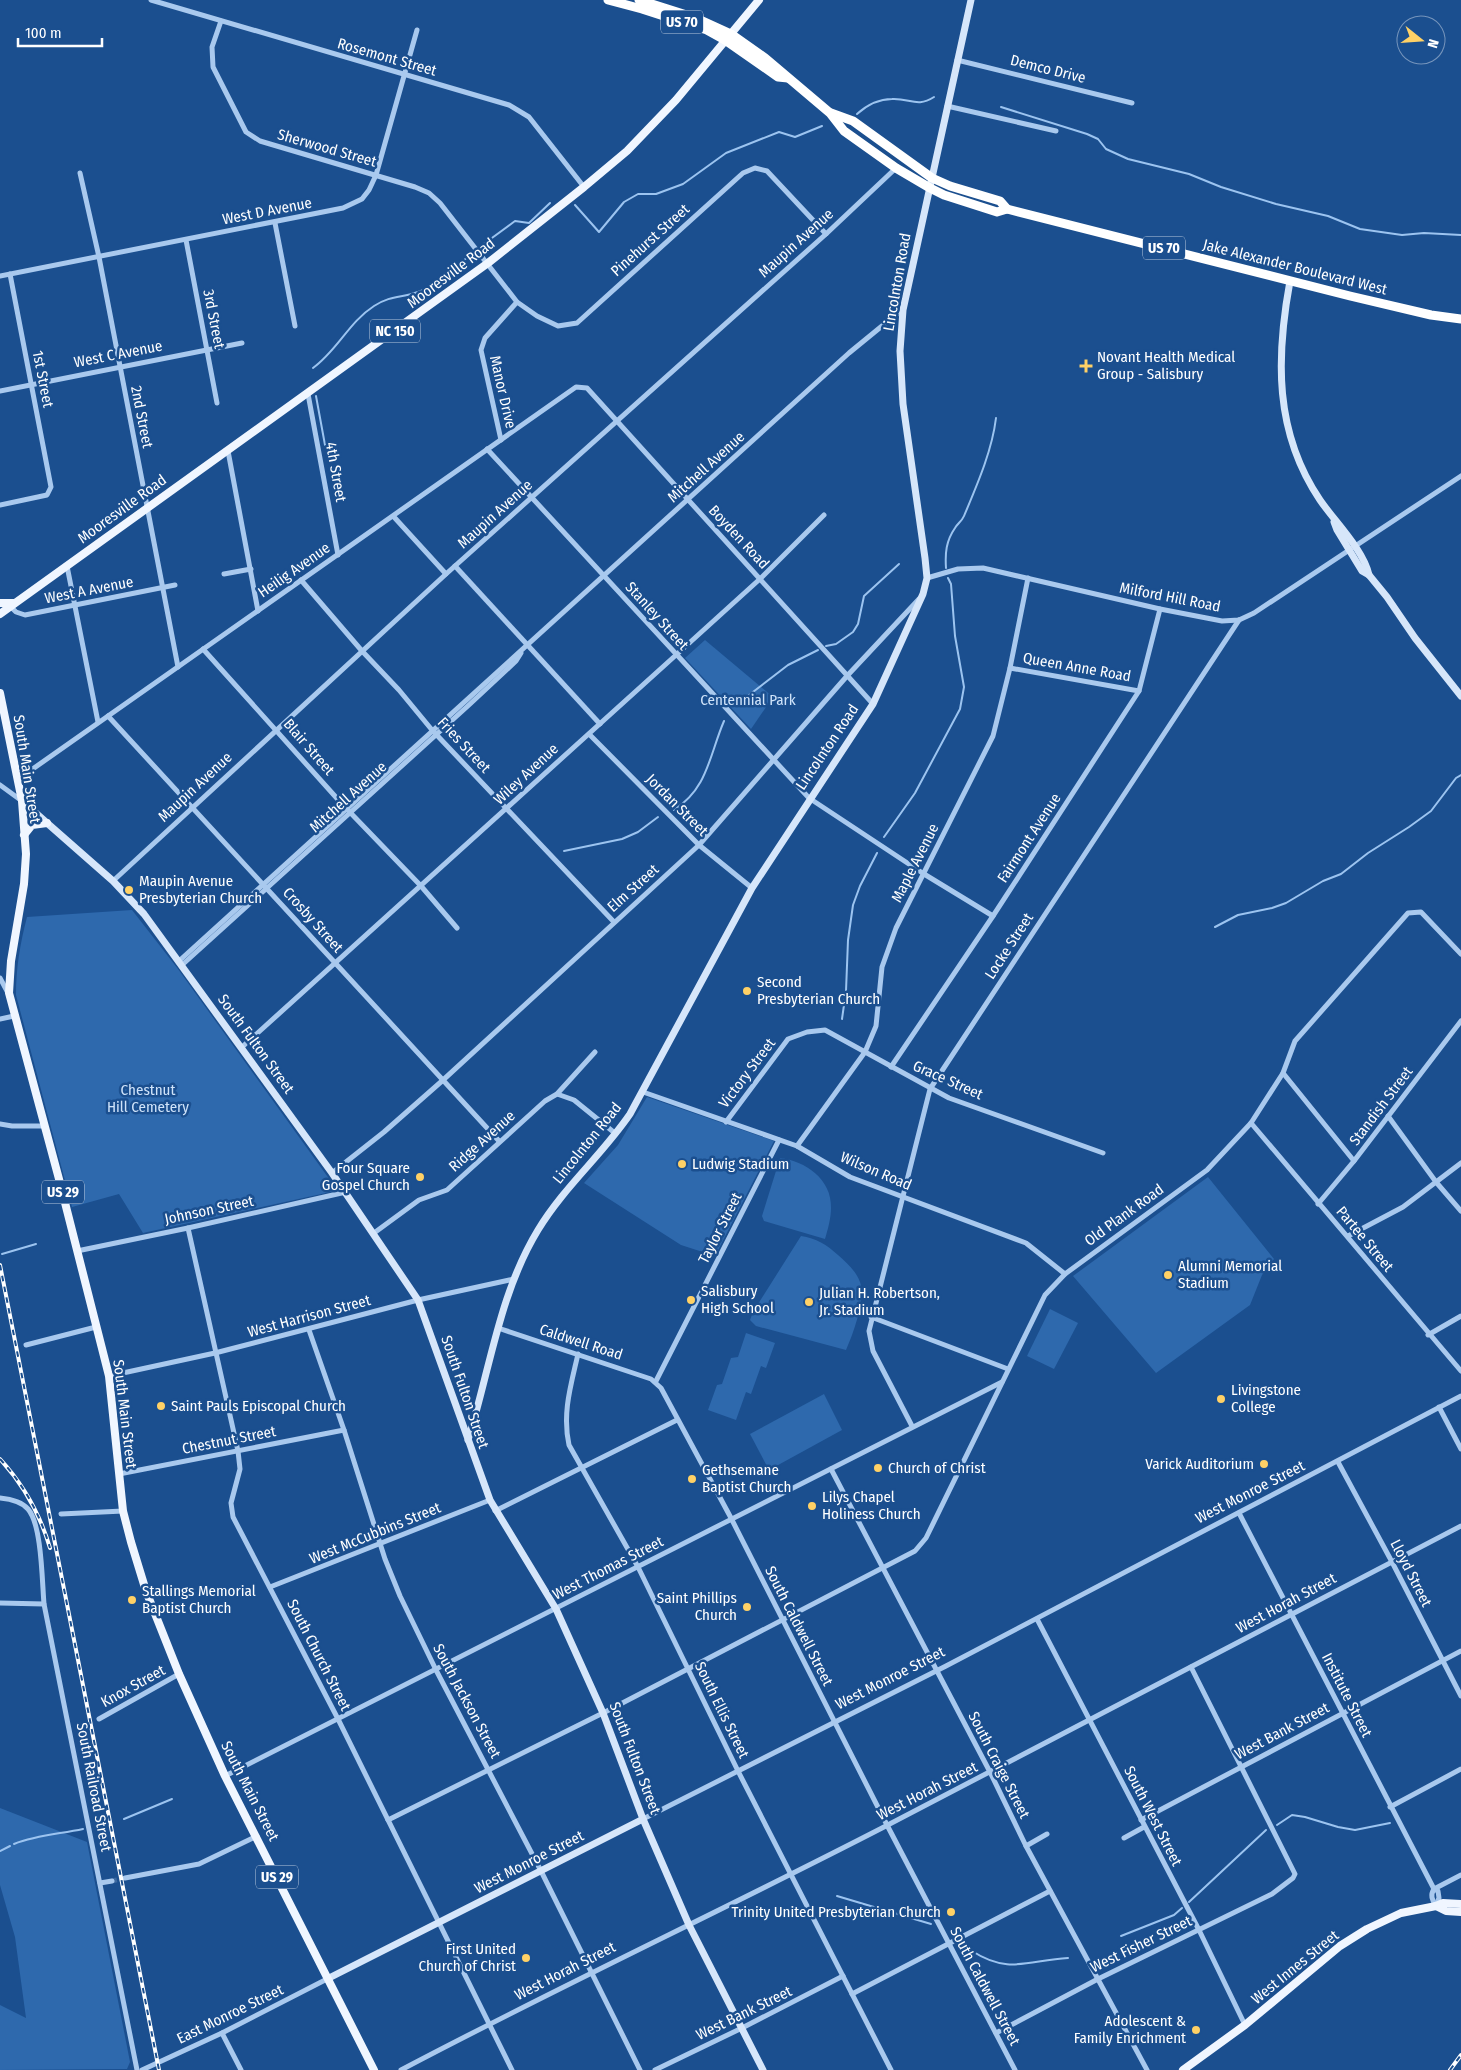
<svg xmlns="http://www.w3.org/2000/svg" width="1461" height="2070" font-family="'Fira Sans Condensed',sans-serif">
<style>
.green{fill:#2e69ad}
.lines{fill:none;stroke-linecap:round;stroke-linejoin:round}
.stream{stroke:#9cc4f0;stroke-width:2}
.street-tunnel{stroke:#3d69a0;stroke-width:5;stroke-dasharray:5 2.5;stroke-linecap:butt}
.street{stroke:#a9c9ee;stroke-width:5}
.secondary{stroke:#d6e6fa;stroke-width:7}
.primary{stroke:#f0f6ff;stroke-width:8}
.highway{stroke:#fff;stroke-width:9}
.rail-casing{stroke:#fff;stroke-width:4}
.rail{stroke:#1b4f8f;stroke-width:2;stroke-dasharray:5.5;stroke-linecap:butt}
.poi-dot{fill:#ffd166;stroke:#1b4f8f;stroke-width:2}
.labels{text-anchor:middle;dominant-baseline:central;stroke-width:5;stroke-linejoin:round;paint-order:stroke}
.shield{fill:#1b4f8f;stroke:#bbcadd;stroke-width:1}
.shield-label{font-size:14px;font-weight:bold;fill:#fff}
.street-label{font-size:15px;fill:#fff;stroke:#1b4f8f}
.poi-label{font-size:15px;fill:#fff;stroke:#1b4f8f;text-anchor:start}
.park-label{font-size:15px;fill:#cfe3fa;stroke:#1b4f8f}
</style>
<rect width="100%" height="100%" fill="#1b4f8f"/>
<g class="green">
<path d="M 705,640 L 773,697 L 751,729 L 685,658 Z"/>
<path d="M 132,910 L 178,969 L 335,1187 L 335,1191 L 143,1233 L 119,1194 L 72,1207 L 16,995 C 16,968 20,944 27,917 Z"/>
<path d="M 647,1097 L 774,1141 L 715,1256 L 681,1245 L 584,1183 L 618,1145 Z"/>
<path d="M 780,1158 C 805,1161 832,1179 831,1208 C 831,1218 828,1229 825,1239 L 764,1221 L 762,1216 Z"/>
<path d="M 1208,1177 L 1274,1259 L 1262,1275 L 1250,1305 L 1156,1373 L 1073,1276 Z"/>
<path d="M 801,1236 C 816,1238 827,1245 838,1255 C 847,1263 856,1271 860,1282 C 866,1299 853,1334 846,1350 L 756,1326 L 750,1320 L 753,1312 Z"/>
<path d="M 1050,1309 L 1078,1323 L 1054,1369 L 1027,1356 Z"/>
<path d="M 746,1333 L 775,1343 L 766,1368 L 761,1366 L 751,1394 L 746,1392 L 736,1420 L 708,1410 L 717,1385 L 722,1384 L 731,1358 L 738,1357 Z"/>
<path d="M 824,1394 L 842,1430 L 769,1470 L 750,1434 Z"/>
<path d="M 0,1808 L 87,1842 L 130,2062 L 127,2069 L 0,2070 L 0,2005 L 26,2018 L 15,1937 L 0,1885 Z"/>
</g>
<g class="lines">
<g class="stream">
<path d="M 1001,107 L 1087,134 L 1098,139 L 1106,149 L 1128,159 L 1189,174 L 1221,187 L 1276,204 L 1328,216 L 1360,229 L 1402,235 L 1424,233 L 1461,235"/>
<path d="M 857,114 C 867,105 878,99 892,99 C 910,98 917,108 934,97"/>
<path d="M 575,205 L 599,232 L 624,202 L 638,194 L 656,194 L 683,184 L 726,153 L 779,132 L 795,137 L 822,126"/>
<path d="M 481,246 L 515,221 L 529,223 L 550,203"/>
<path d="M 313,368 C 337,351 349,322 374,306 C 391,295 402,298 418,292 C 430,288 462,262 474,252"/>
<path d="M 316,396 L 325,445"/>
<path d="M 946,568 C 945,553 946,541 955,528 C 957,524 962,521 964,516 C 977,485 992,451 996,418"/>
<path d="M 826,646 L 836,644 L 853,632 L 858,624 L 864,596 L 899,564"/>
<path d="M 740,702 L 788,665 L 818,650"/>
<path d="M 674,810 C 708,788 709,756 724,721"/>
<path d="M 884,837 L 915,793 L 960,709 L 964,687 L 955,636 L 951,584 L 948,578"/>
<path d="M 564,851 L 622,839 L 638,832 L 658,817"/>
<path d="M 1215,927 L 1238,915 L 1272,908 L 1286,903 L 1323,881 L 1341,874 L 1368,853 L 1409,827 L 1431,811 L 1456,778 L 1461,775"/>
<path d="M 842,1019 L 846,991 L 848,940 L 853,905 L 860,886 L 877,853"/>
<path d="M 2,1254 L 36,1244"/>
<path d="M 124,1819 L 172,1799"/>
<path d="M 1277,1825 L 1292,1815 L 1305,1817 L 1338,1827 L 1355,1830 L 1390,1823"/>
<path d="M 14,1844 C 37,1835 60,1834 83,1829"/>
<path d="M 0,1851 L 10,1846"/>
<path d="M 837,1896 L 931,1924"/>
<path d="M 1189,1902 L 1266,1830"/>
<path d="M 1121,1936 L 1174,1915 L 1182,1908"/>
<path d="M 972,1951 C 1009,1975 1029,1960 1068,1958"/>
</g>
<path class="street-tunnel" d="M 112,1881 L 125,1878"/>
<g class="street">
<path d="M 151,0 L 509,105 L 529,117 L 584,187"/>
<path d="M 221,21 L 212,47 L 213,67 L 246,132 L 260,141 L 270,144 L 415,187 L 429,193 L 440,203 L 517,302 L 537,316 L 558,326 L 577,323 L 743,173 L 755,168 L 767,171 L 826,234"/>
<path d="M 957,60 L 1132,103"/>
<path d="M 947,106 L 1056,131"/>
<path d="M 80,173 L 99,257 L 178,667"/>
<path d="M 275,223 L 295,326"/>
<path d="M 186,240 L 217,403"/>
<path d="M 0,276 L 343,208 L 362,199 L 369,190 L 376,175 L 417,30"/>
<path d="M 0,391 L 242,343"/>
<path d="M 308,394 L 338,555"/>
<path d="M 501,440 L 481,350 L 485,338 L 517,302"/>
<path d="M 487,449 L 809,798 L 924,874 L 993,916"/>
<path d="M 228,451 L 258,611"/>
<path d="M 0,505 L 47,495 L 51,487 L 10,274"/>
<path d="M 394,517 L 446,574"/>
<path d="M 67,566 L 98,722"/>
<path d="M 455,566 L 600,724"/>
<path d="M 224,574 L 251,569"/>
<path d="M 927,578 L 958,569 L 983,568 L 1160,609 L 1222,621 L 1239,620 L 1254,613 L 1461,476"/>
<path d="M 301,580 L 362,651 L 399,690 L 432,730 L 614,922"/>
<path d="M 10,606 L 16,612 L 25,615 L 175,585"/>
<path d="M 203,649 L 342,804 L 421,886 L 457,928"/>
<path d="M 1010,668 L 1139,691"/>
<path d="M 108,716 L 499,1141"/>
<path d="M 589,734 L 699,845 L 752,888"/>
<path d="M 17,780 L 576,387 L 587,388 L 873,704"/>
<path d="M 0,785 L 22,801"/>
<path d="M 113,881 L 446,574 L 826,234 L 896,168"/>
<path d="M 179,961 L 849,353 L 893,317 L 903,310"/>
<path d="M 182,965 L 470,704 L 516,661 L 521,653"/>
<path d="M 0,978 L 8,993"/>
<path d="M 0,1019 L 14,1016"/>
<path d="M 241,1048 L 676,655 L 761,578 L 824,515"/>
<path d="M 891,1067 L 993,916 L 1139,691 L 1160,609"/>
<path d="M 1283,1073 L 1354,1161"/>
<path d="M 643,1092 L 797,1146 L 850,1177 L 1026,1243 L 1065,1274"/>
<path d="M 557,1094 L 574,1100 L 616,1134"/>
<path d="M 1388,1116 L 1436,1182 L 1461,1211"/>
<path d="M 726,1122 L 788,1039 L 807,1032 L 825,1030 L 949,1098 L 1103,1153"/>
<path d="M 1251,1123 L 1461,1371"/>
<path d="M 0,1124 L 12,1126 L 44,1126"/>
<path d="M 797,1146 L 865,1052 L 876,1026 L 882,967 L 896,928 L 993,736 L 1010,668 L 1028,578"/>
<path d="M 332,1173 L 384,1132 L 442,1081 L 699,845 L 847,676 L 919,599"/>
<path d="M 1318,1204 L 1354,1161 L 1461,1021"/>
<path d="M 188,1228 L 238,1451 L 240,1469 L 231,1503 L 233,1517 L 338,1719 L 512,2070"/>
<path d="M 374,1233 L 419,1200 L 447,1190 L 545,1101 L 557,1094 L 595,1052"/>
<path d="M 1348,1236 L 1403,1207 L 1461,1163"/>
<path d="M 77,1251 L 188,1228 L 346,1192"/>
<path d="M 871,1317 L 1008,1369"/>
<path d="M 498,1328 L 651,1379 L 661,1388 L 731,1518 L 887,1825 L 1015,2070"/>
<path d="M 309,1330 L 344,1430 L 385,1559 L 400,1596 L 436,1670 L 541,1871 L 640,2070"/>
<path d="M 1428,1335 L 1461,1316"/>
<path d="M 26,1345 L 96,1327"/>
<path d="M 578,1354 C 571,1385 562,1413 569,1445 L 638,1567 L 738,1771 L 891,2070"/>
<path d="M 109,1376 L 215,1353 L 418,1300 L 514,1279"/>
<path d="M 656,1381 L 779,1140"/>
<path d="M 1439,1407 L 1461,1449"/>
<path d="M 912,1426 L 873,1351 L 869,1331 L 930,1089 L 1239,620"/>
<path d="M 1338,1462 L 1392,1562 L 1461,1696"/>
<path d="M 831,1469 L 990,1772 L 1026,1846 L 1147,2070"/>
<path d="M 119,1474 L 344,1430"/>
<path d="M 0,1498 C 10,1499 21,1501 28,1509 C 42,1525 42,1582 44,1604 L 137,2070"/>
<path d="M 495,1511 L 677,1420"/>
<path d="M 1239,1513 L 1434,1889 L 1438,1891 L 1439,1898 L 1436,1906"/>
<path d="M 61,1514 L 123,1511"/>
<path d="M 270,1587 L 490,1500"/>
<path d="M 0,1603 L 44,1604"/>
<path d="M 1037,1619 L 1199,1930 L 1245,2025"/>
<path d="M 99,1719 L 179,1674"/>
<path d="M 225,1776 L 1002,1382"/>
<path d="M 1390,1807 L 1461,1769"/>
<path d="M 643,1819 L 946,1666 L 1461,1396"/>
<path d="M 388,1820 L 607,1711 L 915,1551 L 926,1538 L 1045,1295 L 1065,1274 L 1207,1170 L 1251,1123 L 1283,1073 L 1295,1041 L 1408,913 L 1421,912 L 1461,954"/>
<path d="M 1141,1820 L 1461,1651"/>
<path d="M 1124,1838 L 1144,1827"/>
<path d="M 1026,1846 L 1047,1834"/>
<path d="M 125,1878 L 199,1864 L 257,1836"/>
<path d="M 100,1883 L 112,1881"/>
<path d="M 1434,1889 L 1461,1875"/>
<path d="M 1434,1889 C 1430,1895 1432,1900 1436,1906"/>
<path d="M 852,1994 L 1050,1891"/>
<path d="M 222,2033 L 241,2070"/>
<path d="M 996,2033 L 1098,1979 L 1272,1894 L 1293,1878 L 1295,1874 L 1191,1667"/>
<path d="M 142,2070 L 222,2033 L 329,1978"/>
<path d="M 401,2070 C 560,1986 723,1910 882,1828 C 1076,1728 1268,1626 1461,1526"/>
<path d="M 655,2070 L 742,2028 L 843,1976"/>
</g>
<g class="secondary">
<path d="M 1290,281 C 1276,357 1274,432 1320,500 C 1335,522 1363,549 1369,575"/>
<path d="M 1334,522 L 1337,530 L 1362,571 L 1369,575 L 1387,597 L 1415,638 L 1461,696"/>
<path d="M 22,801 L 113,881 L 144,914 L 332,1173 L 418,1300 L 490,1500 L 556,1609 L 603,1713 L 643,1819 L 689,1925 L 763,2070"/>
<path d="M 468,1440 C 490,1370 499,1294 538,1230 C 564,1187 602,1155 630,1114 L 752,888 L 873,704 L 923,594 L 927,578 L 925,558 L 903,404 L 900,351 L 903,310 L 971,0"/>
<path d="M 329,1978 L 643,1819"/>
</g>
<g class="primary">
<path d="M 0,603 L 14,603"/>
<path d="M 0,614 L 488,263 L 584,187 L 627,151 L 676,100 L 759,0"/>
<path d="M 0,693 L 22,801 L 26,854 L 24,884 L 11,961 L 9,993 L 59,1179 L 109,1376 L 123,1511 L 131,1542 L 146,1591 L 179,1674 L 225,1776 L 374,2070"/>
<path d="M 24,835 L 32,825 L 47,823"/>
<path d="M 1436,1906 L 1446,1911 L 1461,1912"/>
<path d="M 1183,2070 L 1245,2025 L 1340,1946 L 1367,1929 L 1401,1913 L 1436,1906 L 1443,1903 L 1461,1904"/>
</g>
<g class="highway">
<path d="M 608,0 L 642,9 L 707,30 L 725,40 L 778,77 L 788,78"/>
<path d="M 639,0 L 696,18 L 731,34 L 765,58 L 830,113 L 844,131 L 896,168 L 930,188 L 944,195 L 997,212 L 1007,209 L 1350,296 L 1431,315 L 1461,319"/>
<path d="M 831,113 L 853,121 L 932,178 L 950,186 L 1000,201 L 1007,209"/>
</g>
<defs>
<g id="rail">
<path d="M 0,1265 L 159,2070"/>
<path d="M 0,1459 C 24,1485 40,1514 50,1548"/>
<path d="M 1450,2070 L 1461,2055"/>
</g>
</defs>
<use href="#rail" class="rail-casing"/>
<use href="#rail" class="rail"/>
</g>
<g class="poi-dot">
<path d="M1083.5 358.5h5v5h5v5h-5v5h-5v-5h-5v-5h5z"/>
<circle cx="129" cy="890" r="5"/>
<circle cx="747" cy="991" r="5"/>
<circle cx="682" cy="1164" r="5"/>
<circle cx="420" cy="1177" r="5"/>
<circle cx="1168" cy="1275" r="5"/>
<circle cx="691" cy="1300" r="5"/>
<circle cx="809" cy="1302" r="5"/>
<circle cx="1221" cy="1399" r="5"/>
<circle cx="161" cy="1406" r="5"/>
<circle cx="1264" cy="1464" r="5"/>
<circle cx="878" cy="1468" r="5"/>
<circle cx="692" cy="1479" r="5"/>
<circle cx="812" cy="1506" r="5"/>
<circle cx="132" cy="1600" r="5"/>
<circle cx="747" cy="1607" r="5"/>
<circle cx="951" cy="1912" r="5"/>
<circle cx="526" cy="1958" r="5"/>
<circle cx="1196" cy="2030" r="5"/>
</g>
<g class="labels">
<g class="shield">
<rect x="661" y="10.5" width="42" height="23" rx="4"/>
<rect x="1143" y="236.5" width="42" height="23" rx="4"/>
<rect x="370" y="319.5" width="50" height="23" rx="4"/>
<rect x="42" y="1180.5" width="42" height="23" rx="4"/>
<rect x="256" y="1865.5" width="42" height="23" rx="4"/>
</g>
<g class="shield-label">
<text x="682" y="22">US 70</text>
<text x="1164" y="248">US 70</text>
<text x="395" y="331">NC 150</text>
<text x="63" y="1192">US 29</text>
<text x="277" y="1877">US 29</text>
</g>
<g class="street-label">
<text transform="translate(387 57) rotate(16)">Rosemont Street</text>
<text transform="translate(1048 69) rotate(14)">Demco Drive</text>
<text transform="translate(327 148) rotate(16)">Sherwood Street</text>
<text transform="translate(267 211) rotate(-11)">West D Avenue</text>
<text transform="translate(650 240) rotate(-42)">Pinehurst Street</text>
<text transform="translate(796 243) rotate(-42)">Maupin Avenue</text>
<text transform="translate(1295 267) rotate(14)">Jake Alexander Boulevard West</text>
<text transform="translate(451 273) rotate(-37)">Mooresville Road</text>
<text transform="translate(897 282) rotate(-80)">Lincolnton Road</text>
<text transform="translate(214 319) rotate(79)">3rd Street</text>
<text transform="translate(118 354) rotate(-11)">West C Avenue</text>
<text transform="translate(43 379) rotate(79)">1st Street</text>
<text transform="translate(503 392) rotate(77)">Manor Drive</text>
<text transform="translate(142 417) rotate(79)">2nd Street</text>
<text transform="translate(706 467) rotate(-42)">Mitchell Avenue</text>
<text transform="translate(336 472) rotate(80)">4th Street</text>
<text transform="translate(122 509) rotate(-36)">Mooresville Road</text>
<text transform="translate(495 514) rotate(-42)">Maupin Avenue</text>
<text transform="translate(739 537) rotate(47)">Boyden Road</text>
<text transform="translate(294 570) rotate(-35)">Heilig Avenue</text>
<text transform="translate(89 590) rotate(-11)">West A Avenue</text>
<text transform="translate(1170 597) rotate(11)">Milford Hill Road</text>
<text transform="translate(657 616) rotate(48)">Stanley Street</text>
<text transform="translate(1077 667) rotate(10)">Queen Anne Road</text>
<text transform="translate(464 745) rotate(47)">Fries Street</text>
<text transform="translate(309 747) rotate(49)">Blair Street</text>
<text transform="translate(827 747) rotate(-56)">Lincolnton Road</text>
<text transform="translate(27 769) rotate(81)">South Main Street</text>
<text transform="translate(526 774) rotate(-43)">Wiley Avenue</text>
<text transform="translate(195 787) rotate(-43)">Maupin Avenue</text>
<text transform="translate(348 797) rotate(-42)">Mitchell Avenue</text>
<text transform="translate(677 805) rotate(45)">Jordan Street</text>
<text transform="translate(1029 838) rotate(-57)">Fairmont Avenue</text>
<text transform="translate(915 863) rotate(-63)">Maple Avenue</text>
<text transform="translate(633 888) rotate(-42)">Elm Street</text>
<text transform="translate(313 920) rotate(48)">Crosby Street</text>
<text transform="translate(1009 946) rotate(-57)">Locke Street</text>
<text transform="translate(256 1044) rotate(54)">South Fulton Street</text>
<text transform="translate(747 1073) rotate(-53)">Victory Street</text>
<text transform="translate(948 1080) rotate(24)">Grace Street</text>
<text transform="translate(1381 1106) rotate(-53)">Standish Street</text>
<text transform="translate(482 1141) rotate(-42)">Ridge Avenue</text>
<text transform="translate(587 1143) rotate(-51)">Lincolnton Road</text>
<text transform="translate(876 1171) rotate(23)">Wilson Road</text>
<text transform="translate(209 1210) rotate(-12)">Johnson Street</text>
<text transform="translate(1124 1215) rotate(-36)">Old Plank Road</text>
<text transform="translate(720 1228) rotate(-63)">Taylor Street</text>
<text transform="translate(1365 1239) rotate(50)">Partee Street</text>
<text transform="translate(309 1316) rotate(-15)">West Harrison Street</text>
<text transform="translate(581 1342) rotate(18)">Caldwell Road</text>
<text transform="translate(465 1392) rotate(71)">South Fulton Street</text>
<text transform="translate(125 1414) rotate(83)">South Main Street</text>
<text transform="translate(229 1440) rotate(-11)">Chestnut Street</text>
<text transform="translate(1250 1492) rotate(-27)">West Monroe Street</text>
<text transform="translate(375 1533) rotate(-22)">West McCubbins Street</text>
<text transform="translate(608 1568) rotate(-27)">West Thomas Street</text>
<text transform="translate(1411 1573) rotate(63)">Lloyd Street</text>
<text transform="translate(1286 1603) rotate(-28)">West Horah Street</text>
<text transform="translate(799 1626) rotate(63)">South Caldwell Street</text>
<text transform="translate(319 1655) rotate(63)">South Church Street</text>
<text transform="translate(890 1678) rotate(-27)">West Monroe Street</text>
<text transform="translate(133 1686) rotate(-29)">Knox Street</text>
<text transform="translate(1347 1695) rotate(63)">Institute Street</text>
<text transform="translate(467 1701) rotate(62)">South Jackson Street</text>
<text transform="translate(722 1710) rotate(64)">South Ellis Street</text>
<text transform="translate(1282 1731) rotate(-28)">West Bank Street</text>
<text transform="translate(635 1758) rotate(69)">South Fulton Street</text>
<text transform="translate(999 1765) rotate(63)">South Craige Street</text>
<text transform="translate(94 1787) rotate(79)">South Railroad Street</text>
<text transform="translate(250 1791) rotate(63)">South Main Street</text>
<text transform="translate(927 1791) rotate(-27)">West Horah Street</text>
<text transform="translate(1153 1816) rotate(63)">South West Street</text>
<text transform="translate(529 1862) rotate(-27)">West Monroe Street</text>
<text transform="translate(1141 1944) rotate(-26)">West Fisher Street</text>
<text transform="translate(1295 1967) rotate(-39)">West Innes Street</text>
<text transform="translate(565 1971) rotate(-27)">West Horah Street</text>
<text transform="translate(985 1986) rotate(62)">South Caldwell Street</text>
<text transform="translate(744 2013) rotate(-26)">West Bank Street</text>
<text transform="translate(230 2014) rotate(-26)">East Monroe Street</text>
</g>
<g class="poi-label">
<text x="1097" y="357">Novant Health Medical<tspan x="1097" dy="17">Group - Salisbury</tspan></text>
<text x="139" y="881">Maupin Avenue<tspan x="139" dy="17">Presbyterian Church</tspan></text>
<text x="757" y="982">Second<tspan x="757" dy="17">Presbyterian Church</tspan></text>
<text x="692" y="1164">Ludwig Stadium</text>
<text x="410" y="1168" text-anchor="end">Four Square<tspan x="410" dy="17">Gospel Church</tspan></text>
<text x="1178" y="1266">Alumni Memorial<tspan x="1178" dy="17">Stadium</tspan></text>
<text x="701" y="1291">Salisbury<tspan x="701" dy="17">High School</tspan></text>
<text x="819" y="1293">Julian H. Robertson,<tspan x="819" dy="17">Jr. Stadium</tspan></text>
<text x="1231" y="1390">Livingstone<tspan x="1231" dy="17">College</tspan></text>
<text x="171" y="1406">Saint Pauls Episcopal Church</text>
<text x="1254" y="1464" text-anchor="end">Varick Auditorium</text>
<text x="888" y="1468">Church of Christ</text>
<text x="702" y="1470">Gethsemane<tspan x="702" dy="17">Baptist Church</tspan></text>
<text x="822" y="1497">Lilys Chapel<tspan x="822" dy="17">Holiness Church</tspan></text>
<text x="142" y="1591">Stallings Memorial<tspan x="142" dy="17">Baptist Church</tspan></text>
<text x="737" y="1598" text-anchor="end">Saint Phillips<tspan x="737" dy="17">Church</tspan></text>
<text x="941" y="1912" text-anchor="end">Trinity United Presbyterian Church</text>
<text x="516" y="1949" text-anchor="end">First United<tspan x="516" dy="17">Church of Christ</tspan></text>
<text x="1186" y="2021" text-anchor="end">Adolescent &amp;<tspan x="1186" dy="17">Family Enrichment</tspan></text>
</g>
<g class="park-label">
<text x="748" y="700">Centennial Park</text>
<text x="148" y="1090">Chestnut<tspan x="148" dy="17">Hill Cemetery</tspan></text>
</g>
</g>
<g transform="translate(1421 40) rotate(107)"><circle r="24" fill="#1b4f8f" stroke="#7695bc"/>
<path d="M0-4L9 19L0 12L-9 19Z" fill="#ffd166"/>
<text y="-8" font-size="14" font-weight="bold" text-anchor="middle" fill="#ffffff">N</text>
</g>
<path d="M18 38v8h84v-8" fill="none" stroke="#ffffff" stroke-width="2.5"/>
<text x="25" y="38" font-size="15" fill="#ffffff" stroke="#1b4f8f" stroke-width="4" paint-order="stroke">100 m</text>
</svg>
